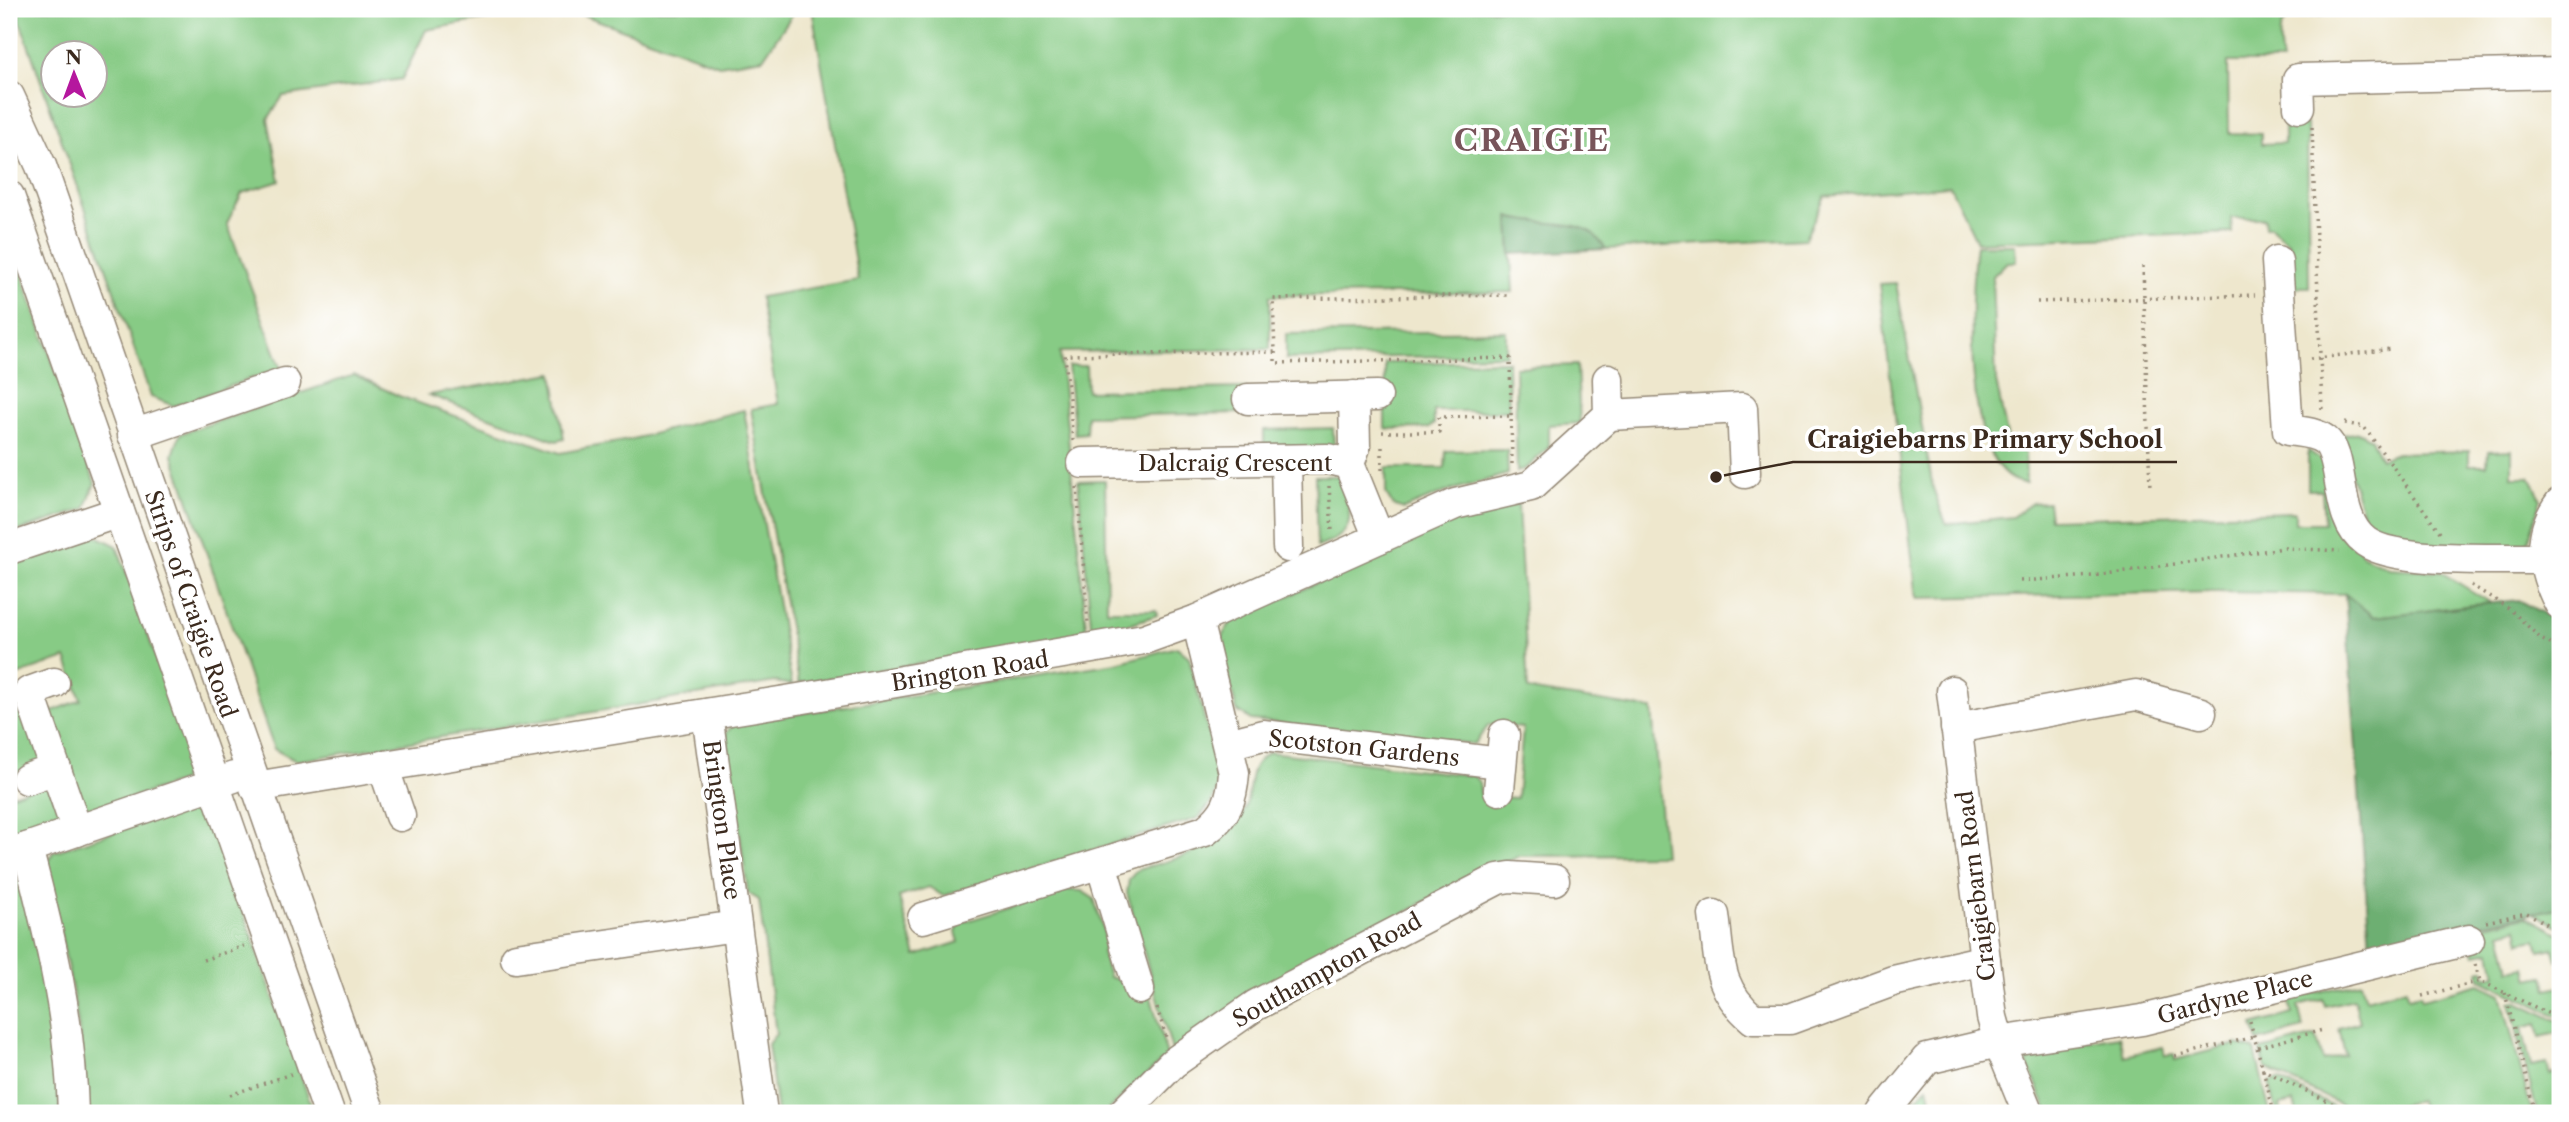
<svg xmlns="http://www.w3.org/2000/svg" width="2569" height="1122" font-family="'Libre Caslon Text',serif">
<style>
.green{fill:#87cb85;stroke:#617a52;stroke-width:2;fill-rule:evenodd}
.forest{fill:#6daf72;stroke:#546c48;stroke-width:2}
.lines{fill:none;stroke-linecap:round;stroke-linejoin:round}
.minor-casing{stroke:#948876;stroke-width:33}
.path{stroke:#948876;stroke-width:3.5;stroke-dasharray:2 5;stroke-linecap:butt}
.minor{stroke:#fff;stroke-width:30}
.labels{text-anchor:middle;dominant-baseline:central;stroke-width:7;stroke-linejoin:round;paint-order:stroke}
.street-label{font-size:23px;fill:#3b2a1e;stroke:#fff}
.district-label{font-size:30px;font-weight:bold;letter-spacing:2px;fill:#78545a;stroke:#fff}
.leader{fill:none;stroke:#3b2a1e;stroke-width:2.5}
.callout-dot{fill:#3b2a1e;stroke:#fff;stroke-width:2.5}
.callout-label{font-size:24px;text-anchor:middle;font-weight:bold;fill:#3b2a1e;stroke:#fff;stroke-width:7;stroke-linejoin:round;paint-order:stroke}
</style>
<rect width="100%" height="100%" fill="#fff"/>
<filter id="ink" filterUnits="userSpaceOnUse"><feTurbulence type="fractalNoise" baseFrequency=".0143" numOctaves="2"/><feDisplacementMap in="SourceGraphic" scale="14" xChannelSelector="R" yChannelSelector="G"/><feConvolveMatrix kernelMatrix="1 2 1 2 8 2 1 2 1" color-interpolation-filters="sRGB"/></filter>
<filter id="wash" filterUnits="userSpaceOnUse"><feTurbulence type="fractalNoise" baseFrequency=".00686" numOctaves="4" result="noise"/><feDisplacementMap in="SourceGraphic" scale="28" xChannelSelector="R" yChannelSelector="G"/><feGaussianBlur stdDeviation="1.57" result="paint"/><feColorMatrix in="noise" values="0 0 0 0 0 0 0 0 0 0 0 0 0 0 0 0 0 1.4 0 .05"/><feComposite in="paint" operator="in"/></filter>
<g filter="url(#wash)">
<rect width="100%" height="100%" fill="#eee7cd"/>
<g class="green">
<path d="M 20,9 L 543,9 L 426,30 L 402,79 L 283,96 L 268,119 L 280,181 L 242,193 L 227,223 L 281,368 L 174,406 L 151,397 L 20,21 ZM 52,52 L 94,52 L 94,94 L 52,94 Z"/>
<path d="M 567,9 L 796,9 L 763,58 L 719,65 Z"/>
<path d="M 812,9 L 2324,9 L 2324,15 C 2281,19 2275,15 2282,62 L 2228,62 L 2229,133 L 2261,134 L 2261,144 L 2284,143 L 2284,124 L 2307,124 L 2309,287 L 2295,287 L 2289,243 L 2271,227 L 2265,227 L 2264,218 L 2231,218 L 2232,233 L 1977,242 L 1950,186 L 1825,196 L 1805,239 L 1606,249 L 1591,232 L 1509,218 L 1513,292 L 1270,296 L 1270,349 L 1060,352 L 1087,637 L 799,683 L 751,409 L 778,404 L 760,297 L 858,280 Z"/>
<path d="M 9,238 L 95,483 L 85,509 L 9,534 Z"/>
<path d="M 1976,245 L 2015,245 L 2016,262 L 2007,262 L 1992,277 L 1996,381 L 2008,440 L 2025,453 L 2026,483 C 1960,480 1970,289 1976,245 Z"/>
<path d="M 1896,283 L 1933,488 L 1946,524 L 2012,517 L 2032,503 L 2048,502 L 2050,519 L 2295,512 L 2295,523 L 2324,523 L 2322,490 L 2308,490 L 2308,450 L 2322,461 L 2362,555 L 2389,568 L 2439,571 L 2491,603 L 2374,617 L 2345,594 L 2220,592 L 1917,598 L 1879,284 Z"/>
<path d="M 1506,331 L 1506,355 L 1286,359 L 1286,334 Z"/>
<path d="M 1508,361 L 1509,411 L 1434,411 L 1434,424 L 1429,428 L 1385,429 L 1385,363 Z"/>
<path d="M 1577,365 L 1580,423 L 1549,425 L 1549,447 L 1528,467 L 1517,472 L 1515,367 Z"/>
<path d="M 1068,366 L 1086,366 L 1087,391 L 1246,388 L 1246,413 L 1087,416 L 1086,433 L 1075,434 Z"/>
<path d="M 553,373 L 564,439 L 556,441 L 429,395 Z"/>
<path d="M 354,375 L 399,396 L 560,453 L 629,440 L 744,410 L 792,685 L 775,682 L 296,761 L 274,749 L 173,455 L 180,434 Z"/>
<path d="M 1333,428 L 1334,450 L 1264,451 L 1264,430 Z"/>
<path d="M 2358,432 L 2371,439 L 2381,459 L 2397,453 L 2469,451 L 2469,465 L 2487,465 L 2488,451 L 2512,450 L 2512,477 L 2530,477 L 2541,498 L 2527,546 L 2405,546 L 2367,527 L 2338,436 Z"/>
<path d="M 1507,450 L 1508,474 L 1448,491 L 1404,509 L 1392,505 L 1386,493 L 1386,468 L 1445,468 L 1446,451 Z"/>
<path d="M 1315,476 L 1340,476 C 1350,512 1362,533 1317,547 Z"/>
<path d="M 1105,480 L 1107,610 L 1156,610 L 1157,615 L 1092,636 L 1078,481 Z"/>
<path d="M 1518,504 L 1528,690 L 1652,709 L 1664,855 L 1519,856 L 1422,903 L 1173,1054 L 1127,893 L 1129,880 L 1137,870 C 1174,858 1234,849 1246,805 C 1253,781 1246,767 1269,752 L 1474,776 L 1479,782 L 1481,796 L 1517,798 L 1523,728 L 1489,725 L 1474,744 L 1251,720 L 1237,711 L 1219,641 L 1231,622 L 1460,518 Z"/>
<path d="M 93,534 L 117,546 L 191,759 L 182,781 L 81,815 L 45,714 L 81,700 L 66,658 L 14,676 L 43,759 L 42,764 L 9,775 L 9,563 Z"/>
<path d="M 1177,647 L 1189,657 L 1218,772 C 1219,793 1213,803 1198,818 L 943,896 L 929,887 L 899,897 L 916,956 L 959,942 L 956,932 L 960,923 L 1068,890 L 1082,891 L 1094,899 L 1107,942 L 1102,952 L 1109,977 L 1149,990 L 1167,1056 L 1105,1113 L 777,1113 L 768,1044 L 776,1034 L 759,900 L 748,893 L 726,733 L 734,724 L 1116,663 Z"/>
<path d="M 2560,747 L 2560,927 L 2533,913 L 2557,908 L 2547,748 Z"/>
<path d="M 47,782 L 65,821 L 9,840 L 9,784 L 13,795 Z"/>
<path d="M 193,806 L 210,817 L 314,1113 L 86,1113 C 85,1029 63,949 46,867 L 53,852 Z"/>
<path d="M 9,868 L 21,874 L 55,1036 L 60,1113 L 9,1113 Z"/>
<path d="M 2526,916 L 2560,934 L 2560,959 L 2557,960 L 2554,948 L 2539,951 L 2536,939 L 2520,942 L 2517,928 L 2501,932 L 2510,970 L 2526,967 L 2529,979 L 2544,976 L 2547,989 L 2560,986 L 2560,1017 L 2481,979 L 2479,971 L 2484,969 L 2486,977 L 2496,974 L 2491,951 L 2475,954 L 2469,929 Z"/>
<path d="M 2361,982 L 2366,999 L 2406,988 L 2409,997 L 2420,994 L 2422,999 L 2480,984 L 2501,994 L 2532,1113 L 2422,1113 L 2419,1100 L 2386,1109 L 2387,1113 L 2358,1113 L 2265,1068 L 2261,1050 L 2316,1036 L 2323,1061 L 2345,1055 L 2339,1028 L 2360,1022 L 2354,999 L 2325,1006 L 2323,999 L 2298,1005 L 2303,1028 L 2258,1041 L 2253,1025 L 2292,1014 L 2289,999 Z"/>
<path d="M 2515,1001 L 2560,1022 L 2560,1045 L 2557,1033 L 2540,1037 L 2537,1024 L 2522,1028 L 2531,1066 L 2547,1063 L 2550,1075 L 2560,1072 L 2560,1113 L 2537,1113 L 2510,1002 Z"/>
<path d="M 2119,1036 L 2124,1056 L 2163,1047 L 2165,1055 L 2174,1054 L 2175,1060 L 2237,1044 L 2255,1050 L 2270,1113 L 2049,1113 L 2024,1056 L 2033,1050 Z"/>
<path d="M 2279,1080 L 2346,1113 L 2313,1113 L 2312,1111 L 2297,1113 L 2294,1102 L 2280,1105 L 2282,1113 L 2277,1113 L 2269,1082 Z"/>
<path d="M 1928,1087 L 1934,1111 L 1950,1107 L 1951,1112 L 1956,1113 L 1910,1113 L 1908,1106 Z"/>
</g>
<g class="forest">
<path d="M 1509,217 C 1532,225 1573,220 1591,232 C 1597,236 1602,245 1606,249 L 1511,254 Z"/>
<path d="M 2345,594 L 2374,617 L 2518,600 L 2560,622 L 2560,747 L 2547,748 L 2557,908 L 2370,947 Z"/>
</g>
</g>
<g filter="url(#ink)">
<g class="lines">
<defs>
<g id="minor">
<path d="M 9,96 L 41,166 L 370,1113"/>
<path d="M 2299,107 L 2298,79 L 2560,73"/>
<path d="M 9,196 L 329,1113"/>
<path d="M 2277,261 L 2288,430 C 2300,432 2315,432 2325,440 C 2346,456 2333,519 2366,542 C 2398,564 2501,558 2542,559"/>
<path d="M 1248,399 L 1377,396"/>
<path d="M 1609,415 L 1742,408 L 1745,473"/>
<path d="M 133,435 L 285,383"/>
<path d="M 1286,460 L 1288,547"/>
<path d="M 1083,463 L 1328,459 L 1349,464 L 1379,538"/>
<path d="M 1349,464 L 1355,447 L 1354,396"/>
<path d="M 2560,503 C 2536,535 2542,571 2560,604"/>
<path d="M 9,549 L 119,512"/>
<path d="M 54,683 L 29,692 L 77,831"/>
<path d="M 1952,691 L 1992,1017 L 1999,1042 L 2028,1113"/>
<path d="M 707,714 L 762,1113"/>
<path d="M 1956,728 L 2136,695 L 2201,713"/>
<path d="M 1228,744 L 1263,735 L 1501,763"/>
<path d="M 383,766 L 400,816"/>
<path d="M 27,779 L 56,769"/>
<path d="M 255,787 L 798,699 L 1144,639 L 1197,620 L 1455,504 L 1531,486 L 1609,415 L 1608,379"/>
<path d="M 1499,790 L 1504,735"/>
<path d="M 27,848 C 50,936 71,1022 73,1113"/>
<path d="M 9,854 L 234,777"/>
<path d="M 1101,864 L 1139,989"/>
<path d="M 1714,915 C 1720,960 1716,988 1753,1019 L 1790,1019 L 1893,981 L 1985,960"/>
<path d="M 923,918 L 1205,831 C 1227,814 1232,800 1234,773 L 1197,620"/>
<path d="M 516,958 L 736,926"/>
<path d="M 1123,1113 L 1173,1063 L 1256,1005 L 1498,879 L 1510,877 L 1554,880"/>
<path d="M 1883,1113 L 1927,1059 L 1999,1042 L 2142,1020 L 2469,940"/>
</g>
</defs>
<use href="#minor" class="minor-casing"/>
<g class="path">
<path d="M 2312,127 L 2322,410"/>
<path d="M 2143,266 L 2150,489"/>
<path d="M 2037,302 L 2255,295"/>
<path d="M 1275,352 L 1275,363 L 1510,358 L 1512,464"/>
<path d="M 2310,359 L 2391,349"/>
<path d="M 2345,423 L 2364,427 L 2440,532"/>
<path d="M 1382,432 L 1439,432 L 1439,417 L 1511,416"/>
<path d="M 1073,441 L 1065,355 L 1275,352 L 1273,299 L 1509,295"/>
<path d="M 1382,447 L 1382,475"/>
<path d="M 1329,486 L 1332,531"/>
<path d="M 1077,487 L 1088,623"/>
<path d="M 2020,581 L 2092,576 L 2284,548 L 2340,551"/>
<path d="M 2471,585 L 2510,609 L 2541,639 L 2560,649"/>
<path d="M 2486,922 L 2527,913 L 2560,931"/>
<path d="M 203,960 L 244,946"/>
<path d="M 2475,964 L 2480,981 L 2560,1019"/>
<path d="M 2505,993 L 2535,1113"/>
<path d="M 2422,996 L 2480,981"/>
<path d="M 1157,1008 L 1166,1037"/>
<path d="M 2250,1021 L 2263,1070 L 2352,1113"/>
<path d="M 2258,1047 L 2323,1030"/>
<path d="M 2175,1056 L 2254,1037"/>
<path d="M 2263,1070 L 2274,1113"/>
<path d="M 230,1095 L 291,1074"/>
</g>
<use href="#minor" class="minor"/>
</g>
</g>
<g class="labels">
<g class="street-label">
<text x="1235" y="463">Dalcraig Crescent</text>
<text transform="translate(191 604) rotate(71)">Strips of Craigie Road</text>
<text transform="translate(970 671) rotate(-9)">Brington Road</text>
<text transform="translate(1364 748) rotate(6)">Scotston Gardens</text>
<text transform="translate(722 820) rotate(82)">Brington Place</text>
<text transform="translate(1976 886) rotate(-97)">Craigiebarn Road</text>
<text transform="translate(1327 970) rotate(-29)">Southampton Road</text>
<text transform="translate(2235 997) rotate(-14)">Gardyne Place</text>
</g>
<g class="district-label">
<text x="1532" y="140">CRAIGIE</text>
</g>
</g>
<path class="leader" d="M1716 477L1793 462H2177"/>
<circle class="callout-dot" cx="1716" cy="477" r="7"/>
<g class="callout-label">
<text x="1985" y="448">Craigiebarns Primary School</text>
</g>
<rect width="2569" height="1122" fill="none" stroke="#fff" stroke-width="35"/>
<g transform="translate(74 74) rotate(359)"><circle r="33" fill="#ffffff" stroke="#b1aaa5" stroke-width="2"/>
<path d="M0-5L12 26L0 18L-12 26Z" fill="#b5179e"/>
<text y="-10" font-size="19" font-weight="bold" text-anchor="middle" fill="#3b2a1e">N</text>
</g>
</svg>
